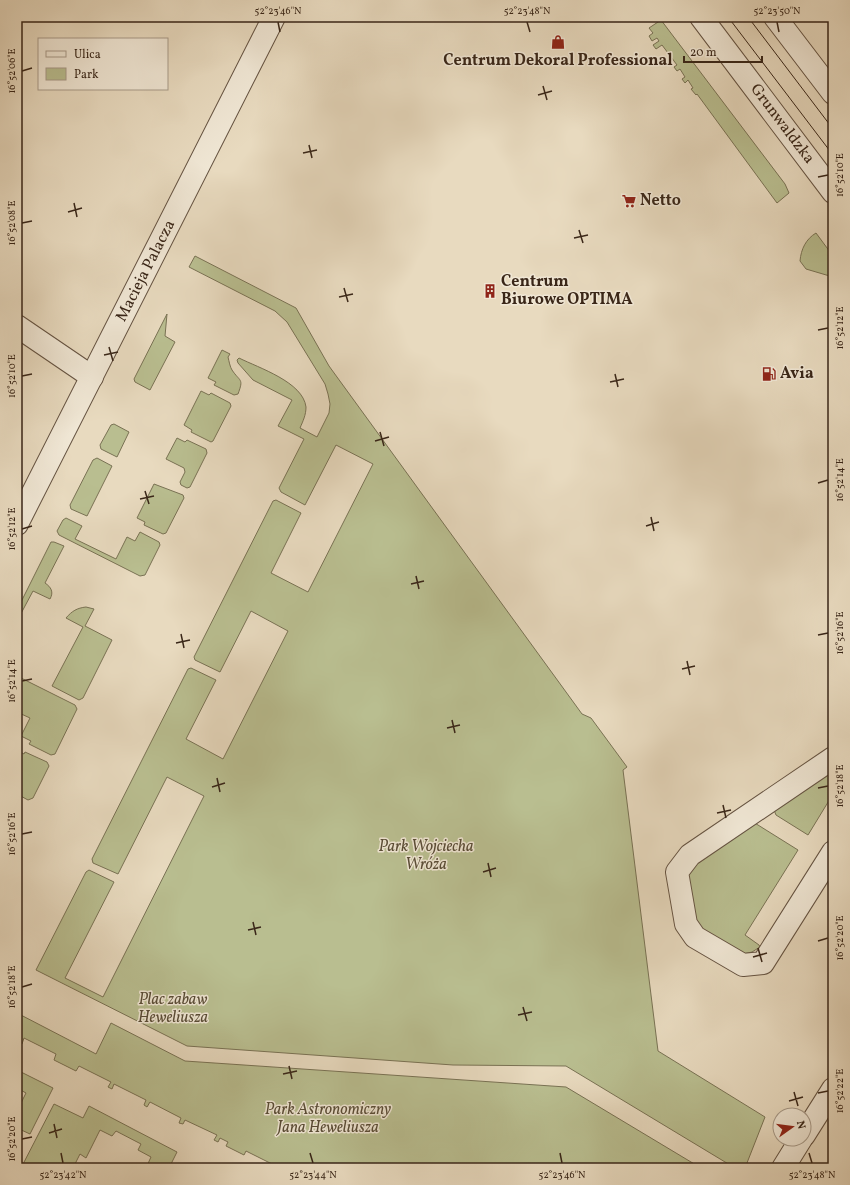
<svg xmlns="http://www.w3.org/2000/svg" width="850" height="1185" font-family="Vollkorn,serif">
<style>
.green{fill:#b9be90;stroke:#797254}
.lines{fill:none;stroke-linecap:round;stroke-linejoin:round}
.minor-casing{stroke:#655342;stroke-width:24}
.minor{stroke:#f0e7d5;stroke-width:22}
.tram{stroke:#392618;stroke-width:1}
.ticks{fill:none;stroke:#392618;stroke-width:1.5}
.labels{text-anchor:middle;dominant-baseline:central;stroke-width:3;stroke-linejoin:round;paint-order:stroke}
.poi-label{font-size:16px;font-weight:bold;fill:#392618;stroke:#f0e7d5;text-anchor:start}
.street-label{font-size:16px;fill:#392618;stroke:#f0e7d5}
.park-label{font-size:16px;font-style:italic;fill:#594c36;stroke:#f0e7d5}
.neatline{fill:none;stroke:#392618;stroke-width:1.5}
.ticks-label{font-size:10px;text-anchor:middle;fill:#392618}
</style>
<rect width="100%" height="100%" fill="#e8dabf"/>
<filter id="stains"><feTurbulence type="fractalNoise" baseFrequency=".005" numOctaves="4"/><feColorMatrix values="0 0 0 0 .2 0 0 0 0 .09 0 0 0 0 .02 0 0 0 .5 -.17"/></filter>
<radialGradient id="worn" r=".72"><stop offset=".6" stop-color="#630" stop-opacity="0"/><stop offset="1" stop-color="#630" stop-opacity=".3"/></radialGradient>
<g class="green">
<path d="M 661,20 L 785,184 L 789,193 L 777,203 L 697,94 L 696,95 L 691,89 L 693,88 L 688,80 L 685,83 L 682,79 L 685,77 L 680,69 L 677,71 L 674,67 L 677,65 L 662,45 L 656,49 L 653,45 L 659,41 L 657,38 L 652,41 L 649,36 L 653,33 L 649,28 Z"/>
<path d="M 816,233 L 833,256 L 833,277 L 806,269 L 800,261 C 801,249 806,239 816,233 Z"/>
<path d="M 195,256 L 296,308 L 329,366 L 582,714 L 591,718 L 627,767 L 623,770 L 658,1051 L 765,1117 L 745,1168 L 735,1168 L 566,1066 L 453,1065 L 187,1046 L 36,970 L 86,872 L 89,870 L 114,882 L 65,978 L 103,997 L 204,796 L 167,777 L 118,874 L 93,863 L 92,859 L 188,669 L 191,668 L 216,680 L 186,739 L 223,759 L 288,631 L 251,611 L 220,672 L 195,660 L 194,657 L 273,501 L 276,500 L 301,513 L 271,573 L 308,592 L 373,464 L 336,445 L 305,505 L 281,492 L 279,488 L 304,439 L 278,426 L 292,400 L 253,380 L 238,363 L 237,360 L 239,358 C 259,368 303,382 306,407 C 306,415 303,421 300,428 L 317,437 L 329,413 L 330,404 L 328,394 L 325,384 L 287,322 L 275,311 L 189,267 Z"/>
<path d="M 167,314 L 165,336 L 175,342 L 150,390 L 135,382 L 134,379 Z"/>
<path d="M 222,350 L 230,354 L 228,357 C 229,361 230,367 232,370 C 240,382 244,378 238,394 L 234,395 L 214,385 L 216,382 L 208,378 Z"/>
<path d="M 201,391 L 209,395 L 211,393 L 230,403 L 231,406 L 213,441 L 211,442 L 191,432 L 192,430 L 184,425 Z"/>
<path d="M 114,424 L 129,432 L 117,457 L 101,449 L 100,445 L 111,425 Z"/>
<path d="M 177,438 L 185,442 L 187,440 L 206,449 L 207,453 L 190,487 L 187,488 L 181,485 L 180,482 L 185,472 L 184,468 L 166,459 Z"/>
<path d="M 97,458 L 112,466 L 87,516 L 71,509 L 70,505 L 93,460 Z"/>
<path d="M 154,484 L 183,495 L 184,498 L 166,533 L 163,534 L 144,525 L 145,522 L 137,518 Z"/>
<path d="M 66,518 L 82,526 L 75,539 L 116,559 L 127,537 L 135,541 L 140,532 L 159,542 L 160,545 L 145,575 L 140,576 L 59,535 L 57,531 L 63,520 Z"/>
<path d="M 51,542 L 54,542 L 64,546 L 45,583 C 51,587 54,592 50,599 L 33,591 L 17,621 L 17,610 Z"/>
<path d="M 86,607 L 94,609 L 85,626 L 112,640 L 83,698 L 79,700 L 52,686 L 83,627 L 66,618 C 72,611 77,608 86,607 Z"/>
<path d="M 17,676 L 75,705 L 77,709 L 55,754 L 51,755 L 29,744 L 31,741 L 21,736 L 30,718 L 17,712 Z"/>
<path d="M 17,750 L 24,754 L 25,752 L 47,762 L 49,766 L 33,798 L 28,800 L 17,794 Z"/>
<path d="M 833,762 L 833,794 L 808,835 L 776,815 L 774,810 Z"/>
<path d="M 750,820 L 798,850 L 745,935 L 759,945 L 760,947 L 752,952 L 743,954 L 698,929 L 685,870 Z"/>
<path d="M 17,1013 L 96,1054 L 111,1023 L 185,1061 L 566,1087 L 701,1168 L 280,1168 L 246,1151 L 244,1155 L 226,1146 L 228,1142 L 220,1138 L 218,1142 L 214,1140 L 217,1135 L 185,1120 L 183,1124 L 179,1123 L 181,1118 L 150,1102 L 147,1107 L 144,1105 L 146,1100 L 114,1084 L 112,1089 L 108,1087 L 111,1082 L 79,1066 L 76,1071 L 54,1060 L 56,1054 L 24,1038 L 22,1044 L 18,1042 L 21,1037 L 17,1035 Z"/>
<path d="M 17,1070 L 53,1088 L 30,1134 L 17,1128 L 17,1111 L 26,1093 L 17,1088 Z"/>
<path d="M 54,1104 L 83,1118 L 89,1106 L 177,1152 L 169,1168 L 146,1168 L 151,1157 L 138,1150 L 141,1144 L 116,1131 L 112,1136 L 100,1130 L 86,1158 L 80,1154 L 73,1168 L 21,1168 Z"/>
</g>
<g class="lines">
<defs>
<g id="minor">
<path d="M 701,17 L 833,192"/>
<path d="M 775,17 L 833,93"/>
<path d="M 17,326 L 92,377"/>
<path d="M 17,524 L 274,17"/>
<path d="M 833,758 L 690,855 L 677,872 L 686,924 L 695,937 L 743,965 L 763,963 L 833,852"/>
<path d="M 804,1135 L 833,1089"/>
<path d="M 783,1168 L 801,1139"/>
</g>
</defs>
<use href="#minor" class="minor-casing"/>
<use href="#minor" class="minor"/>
<g class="tram">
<path d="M 728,17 L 833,155"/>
<path d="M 748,17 L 833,129"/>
</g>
</g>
<path class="ticks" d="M 278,22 L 280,32M 527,22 L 530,32M 777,22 L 779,32M 22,71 L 32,68M 543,86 L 547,100M 538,95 L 552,91M 309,145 L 312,158M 303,153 L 317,150M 818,177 L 828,175M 74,203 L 77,217M 68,212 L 82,208M 22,223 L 32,221M 579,230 L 583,243M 574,238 L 588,235M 344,288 L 348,302M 339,297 L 353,294M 818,330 L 828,328M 109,347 L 113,361M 104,355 L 118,352M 615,374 L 618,387M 22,376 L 32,374M 610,382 L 624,379M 380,432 L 384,446M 375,441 L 389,437M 818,483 L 828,480M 145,491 L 149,504M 140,499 L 154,496M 651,517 L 654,531M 646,526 L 659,522M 22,529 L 32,526M 416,576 L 419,589M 411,584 L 424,581M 181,634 L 184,648M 818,635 L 828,633M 176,643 L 190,640M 687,661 L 690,675M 682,669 L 695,666M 22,681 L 32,679M 452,720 L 455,733M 447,728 L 460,725M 217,778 L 220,792M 212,787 L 225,783M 818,788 L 828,786M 723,805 L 726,818M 717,813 L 731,810M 22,834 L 32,832M 488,863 L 491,877M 483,872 L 496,868M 253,922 L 256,935M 248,930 L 261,927M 818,941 L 828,938M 758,948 L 762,962M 753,957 L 767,953M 22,987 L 32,984M 523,1007 L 527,1021M 518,1015 L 532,1012M 289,1066 L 292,1079M 283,1074 L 297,1071M 794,1092 L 798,1106M 818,1093 L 828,1091M 789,1101 L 803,1097M 54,1124 L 57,1138M 49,1133 L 62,1129M 22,1139 L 32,1137M 61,1153 L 63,1163M 310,1153 L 313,1163M 560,1153 L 562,1163M 809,1153 L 812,1163"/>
<defs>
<symbol id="shop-bare" viewBox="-9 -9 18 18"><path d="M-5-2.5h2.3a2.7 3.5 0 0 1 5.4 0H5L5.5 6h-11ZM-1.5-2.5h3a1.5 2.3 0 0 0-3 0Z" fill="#8f2418" stroke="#f0e7d5" stroke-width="2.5" paint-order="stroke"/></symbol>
<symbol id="supermarket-bare" viewBox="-9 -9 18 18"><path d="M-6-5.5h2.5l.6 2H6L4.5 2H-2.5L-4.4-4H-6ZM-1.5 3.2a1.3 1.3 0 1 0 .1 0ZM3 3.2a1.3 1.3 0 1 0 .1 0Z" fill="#8f2418" stroke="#f0e7d5" stroke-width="2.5" paint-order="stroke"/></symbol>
<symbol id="building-bare" viewBox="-9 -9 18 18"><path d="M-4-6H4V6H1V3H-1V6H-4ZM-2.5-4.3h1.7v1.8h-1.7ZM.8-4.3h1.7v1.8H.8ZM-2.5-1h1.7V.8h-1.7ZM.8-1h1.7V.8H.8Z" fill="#8f2418" stroke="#f0e7d5" stroke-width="2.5" paint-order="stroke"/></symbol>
<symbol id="fuel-bare" viewBox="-9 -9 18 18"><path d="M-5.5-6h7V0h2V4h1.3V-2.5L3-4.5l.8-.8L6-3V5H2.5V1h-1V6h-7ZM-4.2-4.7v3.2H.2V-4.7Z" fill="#8f2418" stroke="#f0e7d5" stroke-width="2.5" paint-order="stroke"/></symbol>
</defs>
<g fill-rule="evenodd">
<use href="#shop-bare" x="548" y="32" width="20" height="20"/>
<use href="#supermarket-bare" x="619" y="191" width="20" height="20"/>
<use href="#building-bare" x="480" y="281" width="20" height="20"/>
<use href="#fuel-bare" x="759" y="364" width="20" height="20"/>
</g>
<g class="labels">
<g class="poi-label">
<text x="558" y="61" text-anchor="middle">Centrum Dekoral Professional</text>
<text x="640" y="201">Netto</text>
<text x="501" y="282">Centrum<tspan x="501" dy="18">Biurowe OPTIMA</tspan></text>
<text x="780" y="374">Avia</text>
</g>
<g class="street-label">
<text transform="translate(782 124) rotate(53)">Grunwaldzka</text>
<text transform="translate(146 271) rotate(-63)">Macieja Palacza</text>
</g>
<g class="park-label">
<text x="426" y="847">Park Wojciecha<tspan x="426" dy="18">Wróża</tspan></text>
<text x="173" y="1000">Plac zabaw<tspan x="173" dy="18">Heweliusza</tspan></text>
<text x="328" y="1110">Park Astronomiczny<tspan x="328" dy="18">Jana Heweliusza</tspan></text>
</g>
</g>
<rect width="850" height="1185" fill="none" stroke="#e8dabf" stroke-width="44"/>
<rect x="38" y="38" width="130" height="52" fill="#f0e7d5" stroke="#a79a89"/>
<rect x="46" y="51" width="20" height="6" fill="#f0e7d5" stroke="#a79a89"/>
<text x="74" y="58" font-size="12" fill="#392618">Ulica</text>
<rect x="46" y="68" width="20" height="12" fill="#b9be90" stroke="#a79a89"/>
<text x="74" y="78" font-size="12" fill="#392618">Park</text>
<g transform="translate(792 1127) rotate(76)"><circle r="19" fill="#f0e7d5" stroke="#a79a89"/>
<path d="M0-3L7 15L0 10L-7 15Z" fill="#8f2418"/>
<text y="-6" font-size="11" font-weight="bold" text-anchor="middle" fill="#392618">N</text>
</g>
<path d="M684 56v6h78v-6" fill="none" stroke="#392618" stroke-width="2"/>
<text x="690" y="56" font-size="12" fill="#392618" stroke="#f0e7d5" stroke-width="3" paint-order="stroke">20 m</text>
<rect x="22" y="22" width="806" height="1141" class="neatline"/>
<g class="ticks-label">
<text x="278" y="14">52°23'46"N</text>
<text x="527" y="14">52°23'48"N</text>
<text x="777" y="14">52°23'50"N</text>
<text transform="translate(11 71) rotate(-90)" y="4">16°52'06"E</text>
<text transform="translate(839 175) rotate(-90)" y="4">16°52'10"E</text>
<text transform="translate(11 223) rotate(-90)" y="4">16°52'08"E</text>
<text transform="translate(839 328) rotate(-90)" y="4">16°52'12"E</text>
<text transform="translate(11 376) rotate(-90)" y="4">16°52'10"E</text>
<text transform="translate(839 480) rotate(-90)" y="4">16°52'14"E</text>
<text transform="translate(11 529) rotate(-90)" y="4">16°52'12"E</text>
<text transform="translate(839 633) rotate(-90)" y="4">16°52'16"E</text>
<text transform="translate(11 681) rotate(-90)" y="4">16°52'14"E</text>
<text transform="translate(839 786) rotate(-90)" y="4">16°52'18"E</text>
<text transform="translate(11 834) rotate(-90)" y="4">16°52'16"E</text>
<text transform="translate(839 938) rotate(-90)" y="4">16°52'20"E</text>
<text transform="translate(11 987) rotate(-90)" y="4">16°52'18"E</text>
<text transform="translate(839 1091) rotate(-90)" y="4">16°52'22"E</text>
<text transform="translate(11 1139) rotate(-90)" y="4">16°52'20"E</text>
<text x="63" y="1178">52°23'42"N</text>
<text x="313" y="1178">52°23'44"N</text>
<text x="562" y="1178">52°23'46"N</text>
<text x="812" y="1178">52°23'48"N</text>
</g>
<rect width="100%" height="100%" filter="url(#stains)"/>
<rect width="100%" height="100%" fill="url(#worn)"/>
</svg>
